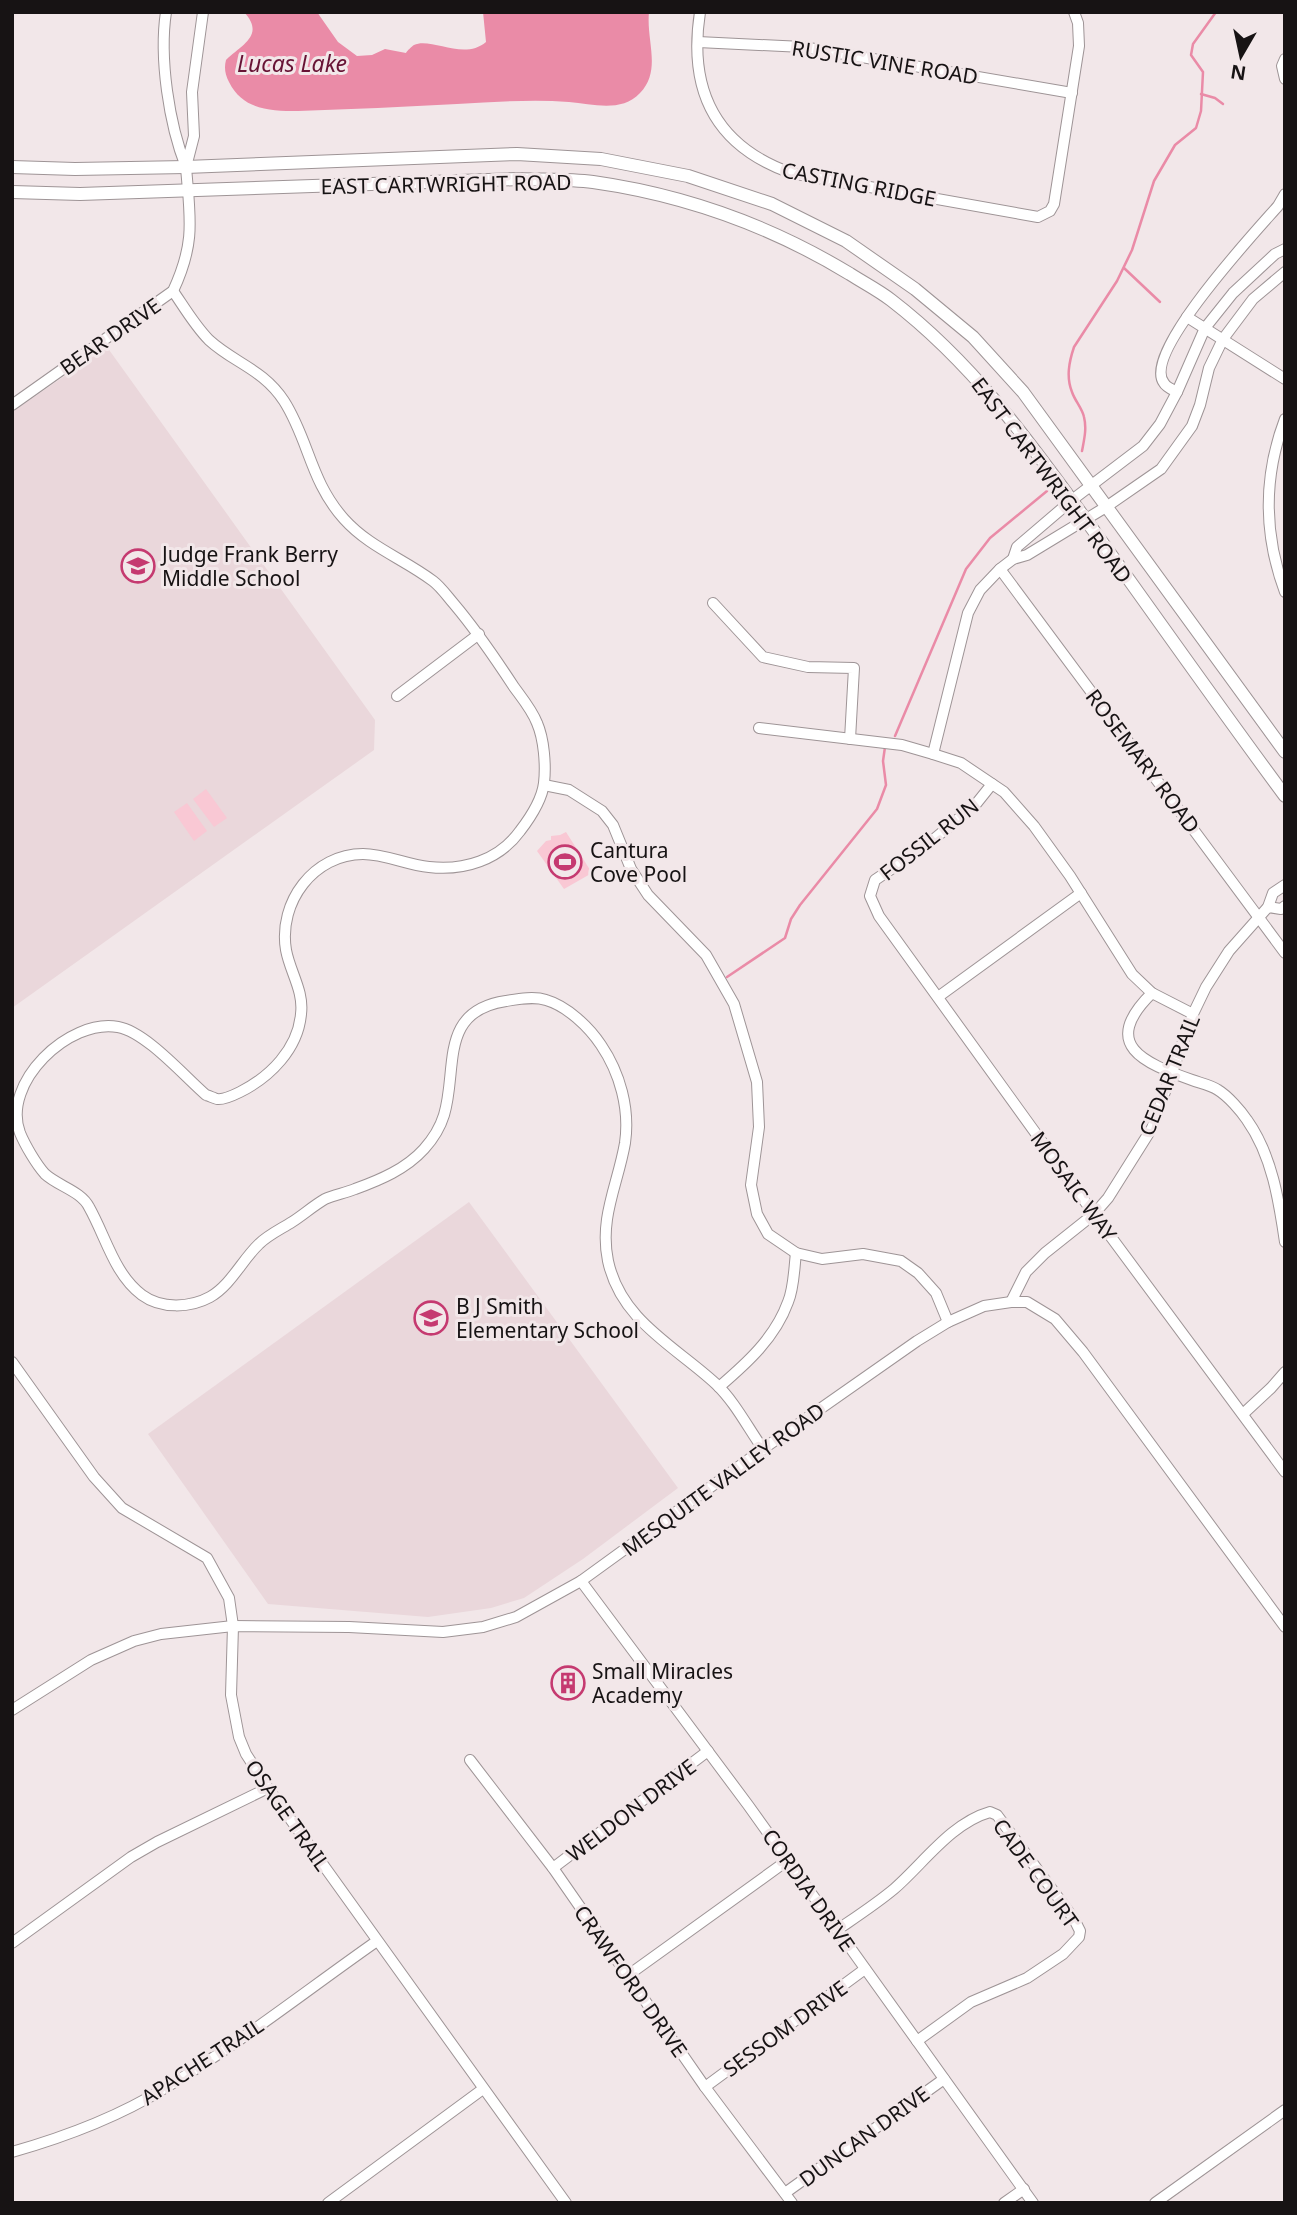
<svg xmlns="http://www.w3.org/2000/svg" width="1297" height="2215" font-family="'Noto Sans',sans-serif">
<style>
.built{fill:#ead7db}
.green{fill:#f9c8d4}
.water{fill:#ea8ba7}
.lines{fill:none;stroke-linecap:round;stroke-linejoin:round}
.stream{stroke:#ea8ba7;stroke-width:2.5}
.minor-casing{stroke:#9e9496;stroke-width:12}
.major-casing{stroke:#9e9496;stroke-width:14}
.minor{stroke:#fff;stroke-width:10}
.major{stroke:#fff;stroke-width:12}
.labels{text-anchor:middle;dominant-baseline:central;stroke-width:6;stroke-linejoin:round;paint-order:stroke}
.street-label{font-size:21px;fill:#171314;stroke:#f2e7e9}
.poi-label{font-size:21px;fill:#171314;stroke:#f2e7e9;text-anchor:start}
.water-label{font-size:23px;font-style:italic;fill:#671335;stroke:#f2e7e9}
</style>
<rect width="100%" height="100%" fill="#f2e7e9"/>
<g class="built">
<path d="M 107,347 L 375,720 L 374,750 L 12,1008 L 12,412 Z"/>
<path d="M 469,1202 L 678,1488 L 583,1559 L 524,1598 L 491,1608 L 428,1617 L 268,1604 L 148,1434 Z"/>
</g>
<g class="green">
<path d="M 206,789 L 227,818 L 214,827 L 193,799 Z"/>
<path d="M 187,803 L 207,831 L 194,841 L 174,812 Z"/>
<path d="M 566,832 L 592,873 L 564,889 L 537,851 L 546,841 L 551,840 L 551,836 L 560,835 Z"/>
</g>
<path class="water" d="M 244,12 L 317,12 L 338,42 L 357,56 L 372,55 L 385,49 L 406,53 C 407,51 412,46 414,45 C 431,37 464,61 486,42 L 483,12 L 649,12 C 646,41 662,70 640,93 C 621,113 593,104 569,102 C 532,99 495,102 457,104 C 404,107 351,109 298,111 C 270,111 243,110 229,82 C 225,74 224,68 226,60 C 243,44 265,35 244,12 Z"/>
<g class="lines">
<g class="stream">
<path d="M 1201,94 L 1215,98 L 1223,104"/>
<path d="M 1124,268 L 1160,302"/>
<path d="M 1082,451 C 1084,440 1087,429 1084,417 C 1082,408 1075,401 1072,392 C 1066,377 1069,362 1074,347 L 1117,281 L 1132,250 L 1154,181 L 1175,145 L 1196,128 L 1201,111 L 1203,72 L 1191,55 L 1193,44 L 1216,12"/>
<path d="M 895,736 L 966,569 L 990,538 L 1047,491"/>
<path d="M 727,977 L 785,938 L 791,919 L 800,905 L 877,809 L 886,785 L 883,761 L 885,747"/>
</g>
<defs>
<g id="minor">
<path d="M 166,12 C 159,58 169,124 186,167 L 194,136 L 192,92 L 203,12"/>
<path d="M 700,12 C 688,90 715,146 791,173 L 1038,217 L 1050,211 L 1054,204 L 1079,46 L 1078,23 L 1074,12"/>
<path d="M 698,42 L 803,47 L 1072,93"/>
<path d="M 1285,59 L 1282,66 L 1285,79"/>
<path d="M 173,291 C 184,307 195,326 209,340 C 234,363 263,369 284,401 C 309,440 310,481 344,519 C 369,547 404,559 433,581 C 441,587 447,596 454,604 C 476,630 495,658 514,687 C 522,698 532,710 537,723 C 544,739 546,765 544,783 C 542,800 530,818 520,831 C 499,860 464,871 429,867 C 407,865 385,854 363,854 C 314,854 278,902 286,950 C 290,972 304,991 301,1014 C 298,1049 270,1077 240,1092 C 234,1095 224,1100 217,1099 C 216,1099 207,1095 206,1095 C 184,1076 146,1032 118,1027 C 69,1018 1,1083 20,1133 C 25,1145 36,1164 45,1174 C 58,1186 81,1191 89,1207 C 106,1237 114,1274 142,1295 C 161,1309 190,1308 210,1297 C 231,1285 242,1260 259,1244 C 268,1235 281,1229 292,1222 C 303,1215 313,1206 325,1199 C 334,1195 345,1193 355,1189 C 380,1180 406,1169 424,1149 C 433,1139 440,1128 444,1115 C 458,1069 438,1011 506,1001 C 518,999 534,996 546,1000 C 567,1006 589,1027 601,1045 C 620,1073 630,1109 625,1143 C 618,1184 599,1218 608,1261 C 621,1321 675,1346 716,1384 C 735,1402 748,1428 763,1449"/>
<path d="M 1187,317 L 1285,379"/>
<path d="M 1177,392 C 1173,390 1166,387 1164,383 C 1141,354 1258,229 1278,206 L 1285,194"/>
<path d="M 12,405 L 173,291 C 196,242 190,218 186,167"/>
<path d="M 1285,419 C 1263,477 1263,533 1285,592"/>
<path d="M 1013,559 L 1017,547 L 1072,500 L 1143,446 L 1160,424 L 1177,392 L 1205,328 L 1233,293 L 1275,254 L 1285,249"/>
<path d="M 1000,569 L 1285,953"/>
<path d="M 713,603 L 763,657 L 808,667 L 854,668 L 850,739"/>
<path d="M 397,696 L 479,634"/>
<path d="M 759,728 L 902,745 L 933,754 L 961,763 L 1004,792 L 1034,826 L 1070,876 L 1132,974 L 1152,993 L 1193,1014"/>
<path d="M 933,754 L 968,613 L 980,590 L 1000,569 L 1013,559 L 1027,555 L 1106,507 L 1161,469 L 1192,426 L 1200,405 L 1209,368 L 1223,339 L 1253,299 L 1285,272"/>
<path d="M 992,784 L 976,804 L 928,844 L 875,880 L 870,896 L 879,916 L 1094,1214 L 1285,1472"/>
<path d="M 544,785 L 569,790 L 602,811 L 613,825 L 631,869 L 648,895 L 706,955 L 734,1004 L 757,1082 L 759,1127 L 751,1185 L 757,1214 L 768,1234 L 796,1253 L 822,1259 L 863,1254 L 901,1261 L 918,1273 L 936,1293 L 948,1322"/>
<path d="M 1268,907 L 1281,909 L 1285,906"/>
<path d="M 1152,993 C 1099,1045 1144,1063 1192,1080 C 1200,1083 1211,1085 1218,1090 C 1228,1096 1241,1111 1247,1120 C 1272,1155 1279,1201 1285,1242"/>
<path d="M 938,997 L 1081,893"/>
<path d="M 1011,1302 L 1026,1272 L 1045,1253 L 1094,1214 L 1108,1198 L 1152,1128 L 1193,1014 L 1206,987 L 1229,951 L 1268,907 L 1273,893 L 1285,885"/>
<path d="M 12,1362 L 94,1477 L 122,1508 L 207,1558 L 229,1598 L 233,1626 L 231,1695 L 239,1737 L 246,1754 L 268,1788 L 566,2203"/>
<path d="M 719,1387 C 747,1363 775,1338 788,1302 C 794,1288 794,1269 796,1253"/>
<path d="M 1243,1414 L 1271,1388 L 1285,1372"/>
<path d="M 581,1581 L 748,1805 L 1033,2203"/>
<path d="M 12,1710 L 91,1660 L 134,1641 L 161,1634 L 233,1626 L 349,1627 L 443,1632 L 483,1627 L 516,1617 L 581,1581 L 763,1449 L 917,1341 L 948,1322 L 984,1306 L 1011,1302 L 1027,1302 L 1055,1319 L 1083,1352 L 1285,1627"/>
<path d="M 470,1760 L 553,1868 L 705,2087 L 792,2203"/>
<path d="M 553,1868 L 708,1751"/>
<path d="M 837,1930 C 856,1917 876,1904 894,1889 C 923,1864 951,1823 990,1812 L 997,1815 L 1074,1919 L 1080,1931 L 1079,1937 L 1063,1954 L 1027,1978 L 971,2002 L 917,2041"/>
<path d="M 12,1943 L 131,1857 L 157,1842 L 268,1788"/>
<path d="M 627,1976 L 788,1860"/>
<path d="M 705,2087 L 865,1969"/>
<path d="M 12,2152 C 65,2137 118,2117 165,2088 C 239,2044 307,1990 377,1941"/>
<path d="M 785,2193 L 944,2079"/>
<path d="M 328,2203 L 483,2089"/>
<path d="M 1004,2203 L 1024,2189"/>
<path d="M 1155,2203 L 1285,2110"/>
</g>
<g id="major">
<path d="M 12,167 L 75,169 L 186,167 L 517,154 L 601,159 L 688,176 L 772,204 L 846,241 L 915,289 L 973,337 L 1023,392 L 1285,752"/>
<path d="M 12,192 L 80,194 L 519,179 C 543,180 569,179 593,182 C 685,195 771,226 850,274 C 864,283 878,290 891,300 C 977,366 1036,451 1099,538 C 1161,624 1222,711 1285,796"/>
</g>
</defs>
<use href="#minor" class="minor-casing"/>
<use href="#major" class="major-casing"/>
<use href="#minor" class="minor"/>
<use href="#major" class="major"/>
</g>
<defs>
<symbol id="school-ring" viewBox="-11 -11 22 22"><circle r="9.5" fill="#f2e7e9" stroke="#c53a70" stroke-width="1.5"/><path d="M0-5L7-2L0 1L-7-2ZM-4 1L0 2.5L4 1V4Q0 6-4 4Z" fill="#c53a70"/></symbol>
<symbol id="stadium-ring" viewBox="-11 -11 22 22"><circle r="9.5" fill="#f2e7e9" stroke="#c53a70" stroke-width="1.5"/><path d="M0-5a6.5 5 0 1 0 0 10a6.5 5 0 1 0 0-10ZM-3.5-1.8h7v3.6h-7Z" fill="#c53a70"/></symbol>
<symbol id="building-ring" viewBox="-11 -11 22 22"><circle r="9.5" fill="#f2e7e9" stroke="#c53a70" stroke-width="1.5"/><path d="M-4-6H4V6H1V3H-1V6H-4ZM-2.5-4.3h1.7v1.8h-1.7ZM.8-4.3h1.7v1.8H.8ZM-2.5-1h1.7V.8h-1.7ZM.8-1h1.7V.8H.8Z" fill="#c53a70"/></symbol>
</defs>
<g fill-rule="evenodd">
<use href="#school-ring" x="119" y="547" width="38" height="38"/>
<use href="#stadium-ring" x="546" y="843" width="38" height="38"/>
<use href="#school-ring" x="412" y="1299" width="38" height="38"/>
<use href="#building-ring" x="549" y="1664" width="38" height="38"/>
</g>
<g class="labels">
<g class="street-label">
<text transform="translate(885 62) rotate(9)">RUSTIC VINE ROAD</text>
<text transform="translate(446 184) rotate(-1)">EAST CARTWRIGHT ROAD</text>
<text transform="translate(859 184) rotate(11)">CASTING RIDGE</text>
<text transform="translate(110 336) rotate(-35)">BEAR DRIVE</text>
<text transform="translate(1052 480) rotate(53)">EAST CARTWRIGHT ROAD</text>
<text transform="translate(1143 761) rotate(53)">ROSEMARY ROAD</text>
<text transform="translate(929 839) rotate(-38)">FOSSIL RUN</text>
<text transform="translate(1169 1075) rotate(-68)">CEDAR TRAIL</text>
<text transform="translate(1074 1186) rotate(54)">MOSAIC WAY</text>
<text transform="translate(723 1479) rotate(-36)">MESQUITE VALLEY ROAD</text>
<text transform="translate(631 1810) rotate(-37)">WELDON DRIVE</text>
<text transform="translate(288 1815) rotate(55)">OSAGE TRAIL</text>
<text transform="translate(1036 1873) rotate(54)">CADE COURT</text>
<text transform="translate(809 1890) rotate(55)">CORDIA DRIVE</text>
<text transform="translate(631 1981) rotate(55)">CRAWFORD DRIVE</text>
<text transform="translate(785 2028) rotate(-36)">SESSOM DRIVE</text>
<text transform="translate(202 2061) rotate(-33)">APACHE TRAIL</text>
<text transform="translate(864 2136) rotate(-36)">DUNCAN DRIVE</text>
</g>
<g class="poi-label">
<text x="162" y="554">Judge Frank Berry<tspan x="162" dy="24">Middle School</tspan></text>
<text x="590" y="850">Cantura<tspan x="590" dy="24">Cove Pool</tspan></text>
<text x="456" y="1306">B J Smith<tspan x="456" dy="24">Elementary School</tspan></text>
<text x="592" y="1671">Small Miracles<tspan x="592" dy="24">Academy</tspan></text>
</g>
<g class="water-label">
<text x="292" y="63">Lucas Lake</text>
</g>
</g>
<rect width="1297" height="2215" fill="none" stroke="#171314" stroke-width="28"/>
<g transform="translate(1241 56) rotate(189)" stroke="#f2e7e9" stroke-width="5" paint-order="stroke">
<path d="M0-5L12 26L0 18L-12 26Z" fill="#171314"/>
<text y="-10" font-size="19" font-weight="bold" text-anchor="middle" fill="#171314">N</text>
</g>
</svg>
